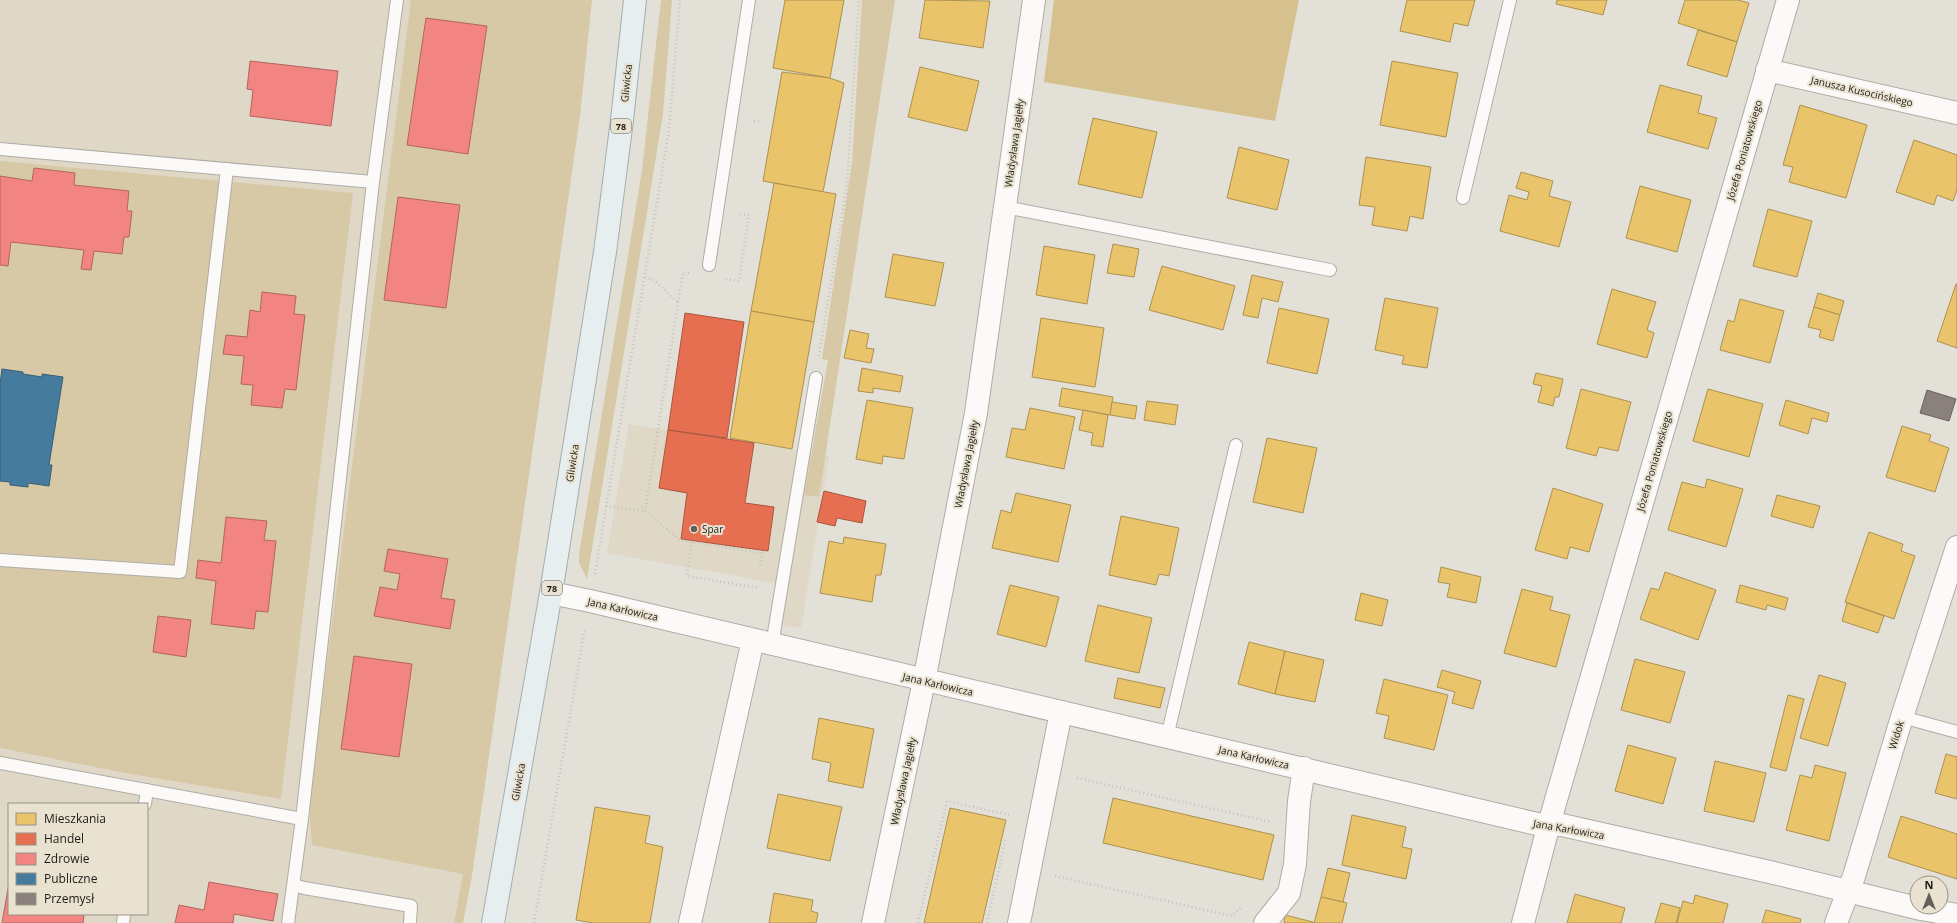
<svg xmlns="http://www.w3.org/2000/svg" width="1957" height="923" font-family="'Open Sans',sans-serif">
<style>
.built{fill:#dfd8c7;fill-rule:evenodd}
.green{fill:#d7c9a6}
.forest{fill:#d6c18e}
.homes{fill:#e9c46a;stroke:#ac9150}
.shops{fill:#e76f51;stroke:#aa563f}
.health{fill:#f28482;stroke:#b26461}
.public{fill:#457b9d;stroke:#395e74}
.industry{fill:#8a817c;stroke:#69625d}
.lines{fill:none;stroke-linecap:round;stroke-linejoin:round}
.lane-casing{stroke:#afaca6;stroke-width:14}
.street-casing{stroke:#afaca6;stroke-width:24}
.primary-casing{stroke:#a2aeae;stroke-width:24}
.path{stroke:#c3c2be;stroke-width:2.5;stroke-dasharray:1 3;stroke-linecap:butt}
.lane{stroke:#fbfaf9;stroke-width:12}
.street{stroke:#fbfaf9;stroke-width:22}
.primary{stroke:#e6eeef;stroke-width:22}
.poi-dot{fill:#626059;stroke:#e9e2d1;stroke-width:1.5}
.labels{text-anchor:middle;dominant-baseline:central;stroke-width:4;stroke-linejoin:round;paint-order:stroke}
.shield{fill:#e9e2d1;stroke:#5a574d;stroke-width:1}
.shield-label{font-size:9px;font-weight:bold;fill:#1d1b15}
.street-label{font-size:10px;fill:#1d1b15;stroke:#e9e2d1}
.poi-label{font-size:10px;fill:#1d1b15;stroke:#e9e2d1;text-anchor:start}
</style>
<rect width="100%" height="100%" fill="#e3e0d7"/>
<g class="built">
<path d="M 0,0 L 520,0 L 463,874 L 454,923 L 0,923 ZM 9,804 L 147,804 L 147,914 L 9,914 Z"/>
<path d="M 629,424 L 829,456 L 801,628 L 771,624 L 775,583 L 607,553 Z"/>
</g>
<g class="green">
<path d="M 411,0 L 592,0 L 580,116 L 472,876 L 463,923 L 454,923 L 463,874 L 312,845 L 309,805 Z"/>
<path d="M 661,0 L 672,0 L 663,114 L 587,579 L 579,563 L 579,554 L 642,170 Z"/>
<path d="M 862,0 L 895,0 L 819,497 L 804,495 L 828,360 L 822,359 L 852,162 Z"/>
<path d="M 0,161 L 353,193 L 281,799 L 125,773 L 0,748 Z"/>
</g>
<path class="forest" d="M 1054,0 L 1299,0 L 1275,121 L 1044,82 Z"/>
<g class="homes">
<path d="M 785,0 L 844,0 L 830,78 L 773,68 Z"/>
<path d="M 925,0 L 990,1 L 983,48 L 919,38 Z"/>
<path d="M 1407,0 L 1475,0 L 1468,26 L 1454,23 L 1450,42 L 1400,31 Z"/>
<path d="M 1557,0 L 1607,0 L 1603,15 L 1556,4 Z"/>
<path d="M 1685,0 L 1738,0 L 1749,3 L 1737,42 L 1678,23 Z"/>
<path d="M 1698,30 L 1737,42 L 1727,77 L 1687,65 Z"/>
<path d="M 1392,61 L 1458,73 L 1446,137 L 1380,125 Z"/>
<path d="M 920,67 L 979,81 L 967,131 L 908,117 Z"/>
<path d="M 782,72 L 830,78 L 844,83 L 823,192 L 763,181 Z"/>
<path d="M 1660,85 L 1702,96 L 1698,113 L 1717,118 L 1708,149 L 1647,132 Z"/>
<path d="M 1800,105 L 1867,125 L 1846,198 L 1789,182 L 1793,167 L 1783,165 Z"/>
<path d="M 1093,118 L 1157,132 L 1142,198 L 1078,184 Z"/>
<path d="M 1914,140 L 1957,155 L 1957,190 L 1953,201 L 1937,195 L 1934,205 L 1896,192 Z"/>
<path d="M 1239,147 L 1289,160 L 1277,210 L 1227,198 Z"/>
<path d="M 1366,157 L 1431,167 L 1423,219 L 1410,216 L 1407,231 L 1372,225 L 1375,207 L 1359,205 Z"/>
<path d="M 1521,172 L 1553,181 L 1549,196 L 1571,202 L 1559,247 L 1500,231 L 1509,195 L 1527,200 L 1529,192 L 1516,188 Z"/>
<path d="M 774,183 L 836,194 L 814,322 L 751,311 Z"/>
<path d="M 1640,186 L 1691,200 L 1677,252 L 1626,238 Z"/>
<path d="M 1768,209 L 1812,221 L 1797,277 L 1753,266 Z"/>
<path d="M 1113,244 L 1139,249 L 1134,277 L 1107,273 Z"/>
<path d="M 1044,246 L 1095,255 L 1087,304 L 1036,295 Z"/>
<path d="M 893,254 L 944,263 L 935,306 L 885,297 Z"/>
<path d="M 1162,266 L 1235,286 L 1223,330 L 1149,310 Z"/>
<path d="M 1252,275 L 1283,282 L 1278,302 L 1262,298 L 1258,318 L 1243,315 Z"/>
<path d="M 1956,284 L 1957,284 L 1957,348 L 1937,341 Z"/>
<path d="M 1612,289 L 1656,302 L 1647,330 L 1654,333 L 1647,358 L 1597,344 Z"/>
<path d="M 1818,293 L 1844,301 L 1840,315 L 1814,307 Z"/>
<path d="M 1385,298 L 1438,308 L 1427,368 L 1402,364 L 1404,356 L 1375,350 Z"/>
<path d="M 1740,299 L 1784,311 L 1770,363 L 1720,350 L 1728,320 L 1734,322 Z"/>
<path d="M 1814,307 L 1840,315 L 1833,341 L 1819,337 L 1821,330 L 1808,327 Z"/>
<path d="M 1279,308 L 1329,319 L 1317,374 L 1267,363 Z"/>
<path d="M 751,311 L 814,322 L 792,449 L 730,438 Z"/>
<path d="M 1041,318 L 1104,328 L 1095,387 L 1032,377 Z"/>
<path d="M 850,330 L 869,334 L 866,348 L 874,349 L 871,363 L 844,358 Z"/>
<path d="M 862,368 L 903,376 L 900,392 L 873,388 L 873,393 L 858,391 Z"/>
<path d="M 1536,373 L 1563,379 L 1559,397 L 1555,397 L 1553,406 L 1538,402 L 1542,386 L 1533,384 Z"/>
<path d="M 1062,388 L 1113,397 L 1110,415 L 1059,406 Z"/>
<path d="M 1581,389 L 1631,402 L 1618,451 L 1599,447 L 1596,456 L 1566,448 Z"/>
<path d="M 1708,389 L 1763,404 L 1749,457 L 1693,441 Z"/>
<path d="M 867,400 L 913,408 L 904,459 L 883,456 L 882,464 L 856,459 Z"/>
<path d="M 1786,400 L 1829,413 L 1827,422 L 1812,418 L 1808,434 L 1779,425 Z"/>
<path d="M 1147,401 L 1178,405 L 1175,425 L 1144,420 Z"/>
<path d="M 1112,402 L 1137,406 L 1135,419 L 1110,415 Z"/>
<path d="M 1030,408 L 1075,417 L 1064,469 L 1006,457 L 1012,428 L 1025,430 Z"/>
<path d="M 1083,410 L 1108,415 L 1103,447 L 1091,445 L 1093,433 L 1079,430 Z"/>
<path d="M 1902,426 L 1931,435 L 1929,441 L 1949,448 L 1935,492 L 1886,477 Z"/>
<path d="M 1267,438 L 1317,448 L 1303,513 L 1253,502 Z"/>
<path d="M 1707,479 L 1743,489 L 1726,547 L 1668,530 L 1682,482 L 1705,488 Z"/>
<path d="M 1553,488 L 1603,504 L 1589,552 L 1570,547 L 1567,559 L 1535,550 Z"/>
<path d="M 1016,493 L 1071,505 L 1058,562 L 992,548 L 1001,510 L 1011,513 Z"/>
<path d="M 1777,495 L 1820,506 L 1813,528 L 1771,516 Z"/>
<path d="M 1121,516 L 1179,528 L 1169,576 L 1159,574 L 1156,585 L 1109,575 Z"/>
<path d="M 1869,532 L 1903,544 L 1901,551 L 1915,556 L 1894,619 L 1845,602 Z"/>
<path d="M 844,537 L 886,544 L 881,575 L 876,575 L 872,602 L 820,593 L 829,541 L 843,544 Z"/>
<path d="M 1441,567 L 1481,577 L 1476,603 L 1447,597 L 1450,584 L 1438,582 Z"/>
<path d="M 1665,572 L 1716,590 L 1698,640 L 1640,619 L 1651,588 L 1659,590 Z"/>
<path d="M 1010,585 L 1059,597 L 1046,647 L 997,634 Z"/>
<path d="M 1740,585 L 1788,598 L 1785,610 L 1767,605 L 1766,610 L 1736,602 Z"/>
<path d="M 1522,589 L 1553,597 L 1550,610 L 1570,615 L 1556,667 L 1504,653 Z"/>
<path d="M 1361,593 L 1388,600 L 1382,626 L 1355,620 Z"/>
<path d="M 1847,603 L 1884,616 L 1878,633 L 1842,621 Z"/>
<path d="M 1098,605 L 1152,618 L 1139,673 L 1085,661 Z"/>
<path d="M 1249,642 L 1285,651 L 1275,694 L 1238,684 Z"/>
<path d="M 1285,651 L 1324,660 L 1315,702 L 1275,694 Z"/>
<path d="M 1635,659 L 1685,672 L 1670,723 L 1621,710 Z"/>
<path d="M 1442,670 L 1481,681 L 1473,709 L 1452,703 L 1455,692 L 1437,687 Z"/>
<path d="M 1819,675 L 1846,683 L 1828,746 L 1800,738 Z"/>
<path d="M 1118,678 L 1165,688 L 1160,708 L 1114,698 Z"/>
<path d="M 1384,679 L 1448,695 L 1434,750 L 1384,738 L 1389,716 L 1376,713 Z"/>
<path d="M 1788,695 L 1804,699 L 1786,771 L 1770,767 Z"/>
<path d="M 819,718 L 874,729 L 863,788 L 828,781 L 831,763 L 812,759 Z"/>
<path d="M 1628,745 L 1676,758 L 1663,804 L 1615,791 Z"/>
<path d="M 1946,754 L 1957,757 L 1957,799 L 1935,793 Z"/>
<path d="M 1715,761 L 1766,773 L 1754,822 L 1704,811 Z"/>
<path d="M 1815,765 L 1846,773 L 1829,841 L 1786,830 L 1800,775 L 1812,778 Z"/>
<path d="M 778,794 L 842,807 L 830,861 L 767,848 Z"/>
<path d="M 1113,798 L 1274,835 L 1263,880 L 1103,843 Z"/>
<path d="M 595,807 L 650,816 L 645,843 L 663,847 L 650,923 L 593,923 L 576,920 Z"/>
<path d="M 950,808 L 1006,820 L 982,923 L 924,923 Z"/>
<path d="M 1352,815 L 1406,827 L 1402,847 L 1412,849 L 1406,879 L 1342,865 Z"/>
<path d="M 1901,816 L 1957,834 L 1957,879 L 1888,857 Z"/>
<path d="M 1328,868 L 1350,873 L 1343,902 L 1321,897 Z"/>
<path d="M 774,893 L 813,900 L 811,911 L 818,913 L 816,923 L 769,923 Z"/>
<path d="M 1575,894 L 1625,908 L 1621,923 L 1567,923 Z"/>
<path d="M 1695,895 L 1728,904 L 1723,923 L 1677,923 L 1683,901 L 1693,904 Z"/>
<path d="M 1321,897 L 1347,903 L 1342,923 L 1314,923 Z"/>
<path d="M 1661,903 L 1680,908 L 1676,923 L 1655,923 Z"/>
<path d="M 1766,910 L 1801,919 L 1800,923 L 1762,923 Z"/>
<path d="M 1285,915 L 1313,922 L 1313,923 L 1284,923 Z"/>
</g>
<g class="shops">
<path d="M 685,313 L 744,322 L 727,438 L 668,430 Z"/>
<path d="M 668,430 L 754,443 L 745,503 L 774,507 L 768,551 L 681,539 L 687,493 L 659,488 Z"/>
<path d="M 824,491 L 866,501 L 862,523 L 837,518 L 835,526 L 817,522 Z"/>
</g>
<g class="health">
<path d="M 426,18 L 487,26 L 468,154 L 407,145 Z"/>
<path d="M 250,61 L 338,71 L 331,126 L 250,116 L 253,90 L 247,89 Z"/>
<path d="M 34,168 L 75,173 L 74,185 L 129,191 L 127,211 L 132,211 L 129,237 L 124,237 L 122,254 L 94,251 L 91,270 L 81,269 L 84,250 L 11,242 L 8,266 L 0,265 L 0,176 L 32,181 Z"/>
<path d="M 398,197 L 460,205 L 446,308 L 384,300 Z"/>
<path d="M 262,292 L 296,296 L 294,314 L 305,315 L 296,390 L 285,389 L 282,408 L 251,405 L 253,385 L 241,384 L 244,356 L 223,354 L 226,335 L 247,337 L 250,310 L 260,312 Z"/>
<path d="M 226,517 L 267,521 L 264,540 L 276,541 L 268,612 L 256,611 L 254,629 L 211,624 L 216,581 L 196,578 L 198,560 L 221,563 Z"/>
<path d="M 388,549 L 448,559 L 441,598 L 455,600 L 450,629 L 374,616 L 380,587 L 397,590 L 400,574 L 384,571 Z"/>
<path d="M 158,616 L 191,620 L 186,657 L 153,652 Z"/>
<path d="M 354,656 L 412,664 L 399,757 L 341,749 Z"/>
<path d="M 209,882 L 278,894 L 273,921 L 234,914 L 233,923 L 175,923 L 179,905 L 204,910 Z"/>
<path d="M 9,883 L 9,914 L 80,914 L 84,916 L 83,923 L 2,923 Z"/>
</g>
<path class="public" d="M 2,369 L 23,372 L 23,374 L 36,376 L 42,377 L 42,374 L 63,377 L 49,465 L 52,465 L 49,486 L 28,483 L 28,487 L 10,485 L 10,482 L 0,481 L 0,384 Z"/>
<path class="industry" d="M 1927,390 L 1956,399 L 1949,421 L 1920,413 Z"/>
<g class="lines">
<defs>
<g id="lane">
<path d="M 0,149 L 373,182"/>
<path d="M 1463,198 L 1510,0"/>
<path d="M 1005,207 L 1330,270"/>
<path d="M 709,265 L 749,0"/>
<path d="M 0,560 L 180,572 L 227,169"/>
<path d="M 772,645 L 816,378"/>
<path d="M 1902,717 L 1957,732"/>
<path d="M 1167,737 L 1236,445"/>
<path d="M 0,763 L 302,819"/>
<path d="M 145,804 L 147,790"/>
<path d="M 294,885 L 304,888 L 411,906 L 410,923"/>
<path d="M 123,923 L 124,914"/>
<path d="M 288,923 L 302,819 L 373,182 L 397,0"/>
</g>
<g id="street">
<path d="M 1767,70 L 1957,113"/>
<path d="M 551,593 L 590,601 L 1537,824 L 1562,825 L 1774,873 L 1921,909 L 1957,915"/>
<path d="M 690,923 L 753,640"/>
<path d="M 873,923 L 924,681 L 976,413 L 1034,0"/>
<path d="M 1019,923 L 1061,712"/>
<path d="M 1265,923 L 1289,893 L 1295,864 L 1299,801 L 1304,768"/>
<path d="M 1523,923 L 1549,824 L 1788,0"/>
<path d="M 1836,923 L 1854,876 L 1902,717 L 1957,547"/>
</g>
<path id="primary" d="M 493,923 L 551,593 L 605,252 L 622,120 L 635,0"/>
</defs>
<use href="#lane" class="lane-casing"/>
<use href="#street" class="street-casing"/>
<use href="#primary" class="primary-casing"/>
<g class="path">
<path d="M 754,121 L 760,122"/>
<path d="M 689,273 L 683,272 L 645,511 L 680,540 L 762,553 L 760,567"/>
<path d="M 645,277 C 663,282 664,293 678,302"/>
<path d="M 726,279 L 739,281 L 749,215 L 740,214"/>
<path d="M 819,356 L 847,185 L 859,0"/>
<path d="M 606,506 L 645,511"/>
<path d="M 692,542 L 687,576 L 758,588"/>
<path d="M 595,574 L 669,130 L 680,0"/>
<path d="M 1077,778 L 1271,822"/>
<path d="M 1055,876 L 1232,916 L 1241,908"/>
<path d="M 534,923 L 585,628"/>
<path d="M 918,923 L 947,801 L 1010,815"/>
<path d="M 987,923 L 1006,837"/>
</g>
<use href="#lane" class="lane"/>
<use href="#street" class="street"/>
<use href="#primary" class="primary"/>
</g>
<circle class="poi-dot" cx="694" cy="529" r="4"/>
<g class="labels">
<g class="shield">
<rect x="611" y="119" width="20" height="14" rx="3"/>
<rect x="542" y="581" width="20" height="14" rx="3"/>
</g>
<g class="shield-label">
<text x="621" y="126">78</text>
<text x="552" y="588">78</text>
</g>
<g class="street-label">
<text transform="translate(626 83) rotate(-84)">Gliwicka</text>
<text transform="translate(1862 91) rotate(13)">Janusza Kusocińskiego</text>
<text transform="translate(1014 143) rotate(-82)">Władysława Jagiełły</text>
<text transform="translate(1744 150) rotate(-74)">Józefa Poniatowskiego</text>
<text transform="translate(1654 461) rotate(-74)">Józefa Poniatowskiego</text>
<text transform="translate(572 463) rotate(-81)">Gliwicka</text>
<text transform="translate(966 464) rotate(-79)">Władysława Jagiełły</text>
<text transform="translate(623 609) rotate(13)">Jana Karłowicza</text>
<text transform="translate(938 684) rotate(13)">Jana Karłowicza</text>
<text transform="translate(1896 735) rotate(-73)">Widok</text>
<text transform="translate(1254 757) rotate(13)">Jana Karłowicza</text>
<text transform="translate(903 781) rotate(-78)">Władysława Jagiełły</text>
<text transform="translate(518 782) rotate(-80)">Gliwicka</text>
<text transform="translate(1569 829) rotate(10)">Jana Karłowicza</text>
</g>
<g class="poi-label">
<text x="702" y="529">Spar</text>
</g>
</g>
<rect x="8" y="803" width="140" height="112" fill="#e9e2d1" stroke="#979286"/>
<rect x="16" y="813" width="20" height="12" fill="#e9c46a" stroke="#979286"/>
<text x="44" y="823" font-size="12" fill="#1d1b15">Mieszkania</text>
<rect x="16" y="833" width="20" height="12" fill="#e76f51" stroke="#979286"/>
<text x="44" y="843" font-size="12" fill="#1d1b15">Handel</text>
<rect x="16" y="853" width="20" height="12" fill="#f28482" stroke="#979286"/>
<text x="44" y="863" font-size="12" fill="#1d1b15">Zdrowie</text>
<rect x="16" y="873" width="20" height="12" fill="#457b9d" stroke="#979286"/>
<text x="44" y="883" font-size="12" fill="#1d1b15">Publiczne</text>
<rect x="16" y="893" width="20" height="12" fill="#8a817c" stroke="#979286"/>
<text x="44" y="903" font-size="12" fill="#1d1b15">Przemysł</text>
<g transform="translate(1929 895)"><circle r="19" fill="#e9e2d1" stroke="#979286"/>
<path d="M0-3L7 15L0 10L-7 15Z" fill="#626059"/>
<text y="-6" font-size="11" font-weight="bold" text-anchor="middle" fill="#1d1b15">N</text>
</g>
</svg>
